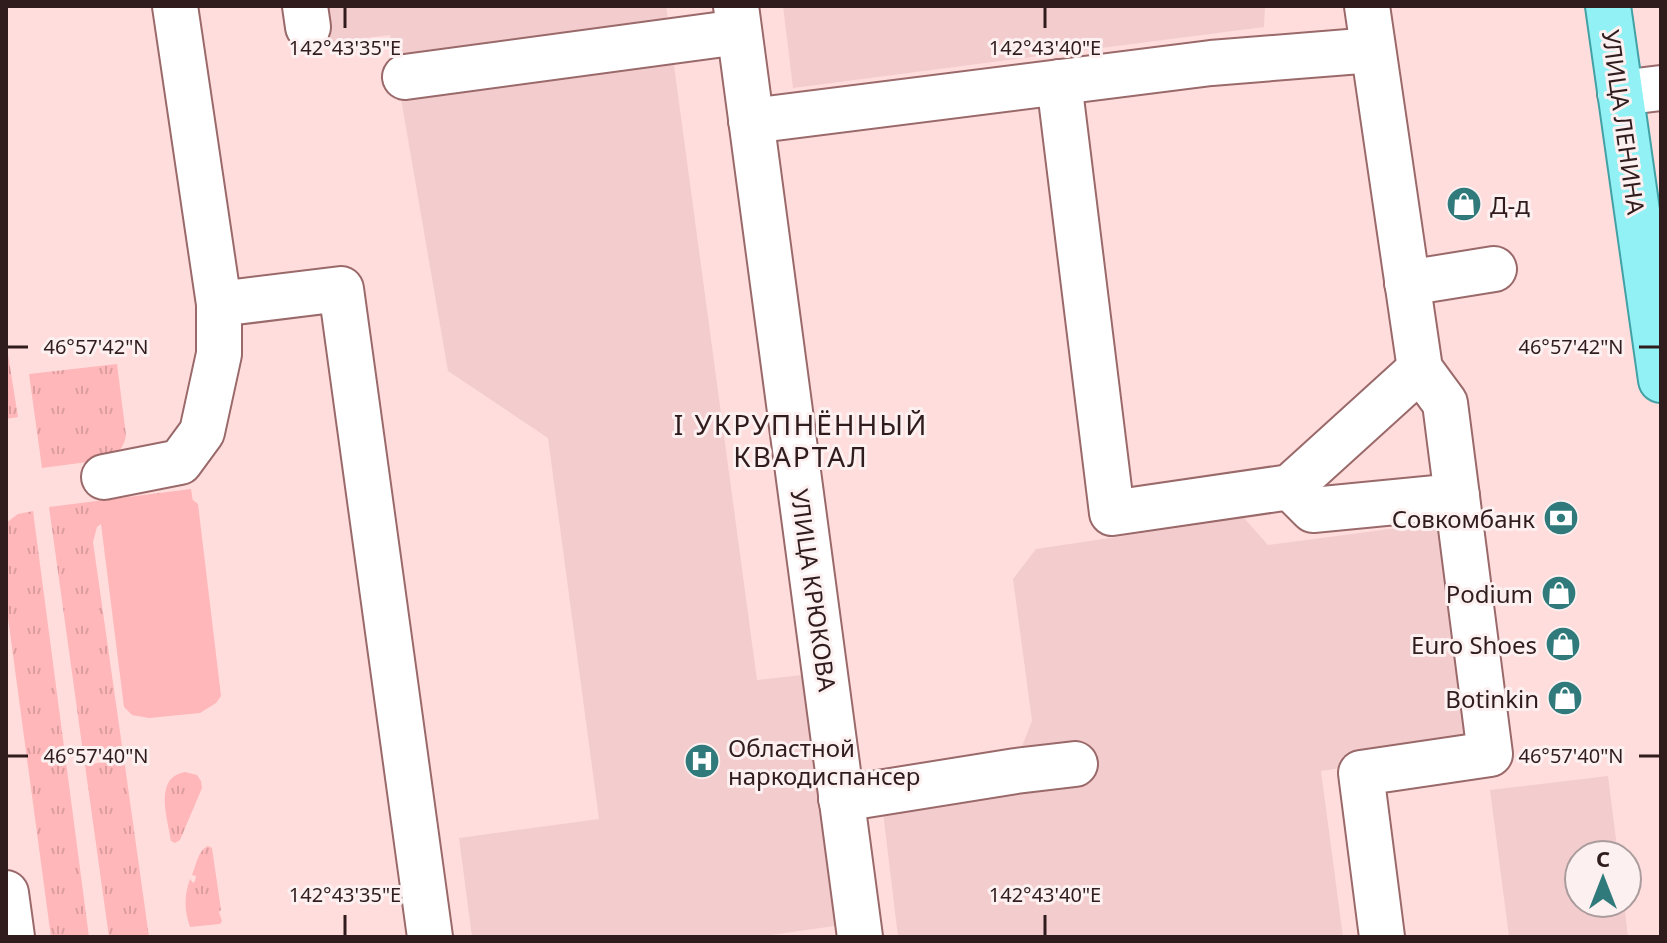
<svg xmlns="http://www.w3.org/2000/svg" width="1667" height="943" font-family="'Noto Sans',sans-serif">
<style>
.built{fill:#f3cdce}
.grass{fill:url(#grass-tufts)}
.pitch{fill:#ffb7b9}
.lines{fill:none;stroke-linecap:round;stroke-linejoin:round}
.minor-casing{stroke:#9a696a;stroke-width:48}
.major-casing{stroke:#41a1a4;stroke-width:48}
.minor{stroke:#fff;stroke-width:44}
.major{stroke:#92f1f4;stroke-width:44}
.ticks{fill:none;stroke:#301c1d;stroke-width:3}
.labels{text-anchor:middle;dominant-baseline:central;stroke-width:6;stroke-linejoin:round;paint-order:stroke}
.street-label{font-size:24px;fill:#301c1d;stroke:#fcf0f0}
.poi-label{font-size:24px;fill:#301c1d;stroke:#fcf0f0;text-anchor:end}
.quarter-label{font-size:28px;letter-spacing:2px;fill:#301c1d;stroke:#fcf0f0}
.ticks-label{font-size:20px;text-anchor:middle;fill:#301c1d;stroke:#fcf0f0;stroke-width:6;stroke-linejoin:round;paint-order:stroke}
</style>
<defs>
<pattern id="grass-tufts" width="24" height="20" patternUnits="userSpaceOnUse" patternTransform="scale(2)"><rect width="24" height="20" fill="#ffb7b9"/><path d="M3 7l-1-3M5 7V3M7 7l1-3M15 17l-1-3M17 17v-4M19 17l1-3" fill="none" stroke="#db9d9f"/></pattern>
</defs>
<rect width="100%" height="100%" fill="#fdd"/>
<g class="built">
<path d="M 295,6 L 666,6 L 757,680 L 802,675 L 835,926 L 756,937 L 472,937 L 459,838 L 599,819 L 548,438 L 448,371 L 390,35 L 300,46 Z"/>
<path d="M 783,6 L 1265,6 L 1264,27 L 793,88 Z"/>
<path d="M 1244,518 L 1268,545 L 1443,522 L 1474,748 L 1321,771 L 1343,937 L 898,937 L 879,779 L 1018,756 L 1032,721 L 1013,579 L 1036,549 Z"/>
<path d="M 1608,776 L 1618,855 L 1579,855 L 1579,903 L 1624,903 L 1628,937 L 1509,937 L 1490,790 Z"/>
</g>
<g class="grass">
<path d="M 6,342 L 18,417 L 6,419 Z"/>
<path d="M 117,364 L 126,435 C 124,448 117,456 103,460 L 42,468 L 29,374 Z"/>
<path d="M 191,489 L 196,521 L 101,524 L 97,527 L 93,542 L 122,746 L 83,752 L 49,507 Z"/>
<path d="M 33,511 L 89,937 L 51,937 L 6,603 L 6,523 L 18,514 Z"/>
<path d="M 124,759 L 149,937 L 109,937 L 85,765 Z"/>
<path d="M 185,772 L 197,775 L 201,781 L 202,788 L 180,840 L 175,843 L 171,841 C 168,818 153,778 185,772 Z"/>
<path d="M 208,846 L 212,848 L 221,910 L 219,912 L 222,921 L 220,924 L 190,927 C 184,910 184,896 190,879 L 193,883 L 195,881 L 196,876 L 192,875 C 196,866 198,850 208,846 Z"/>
</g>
<path class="pitch" d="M 173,494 L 189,497 L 198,504 L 221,696 L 216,703 L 200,713 L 149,718 L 132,715 L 124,707 L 100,516 L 108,507 L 123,501 Z"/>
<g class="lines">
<defs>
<g id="minor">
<path d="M 175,6 L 219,304 L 341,289 L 430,937"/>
<path d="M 305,6 L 308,27"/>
<path d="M 736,6 L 860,937"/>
<path d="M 1367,6 L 1420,369 L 1445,403 L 1490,754 L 1361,773 L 1382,937"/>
<path d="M 405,77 L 739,32"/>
<path d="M 1059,82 L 1112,513 L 1290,487 L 1420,369"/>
<path d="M 1620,93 L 1661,88"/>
<path d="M 751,121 L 1211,63 L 1373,50"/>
<path d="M 1407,283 L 1494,269"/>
<path d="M 104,477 L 180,462 L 202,432 L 219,354 L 219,304"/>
<path d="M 1290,487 L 1313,510 L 1457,496"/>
<path d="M 841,799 L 1016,771 L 1075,764"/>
<path d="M 6,893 L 12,937"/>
</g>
<path id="major" d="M 1608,6 L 1661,380"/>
</defs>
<use href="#minor" class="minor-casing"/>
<use href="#major" class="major-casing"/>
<use href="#minor" class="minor"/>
<use href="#major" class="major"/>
</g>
<path class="ticks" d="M 345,8 L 345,28M 1045,8 L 1045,28M 8,347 L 28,347M 1639,347 L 1659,347M 8,756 L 28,756M 1639,756 L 1659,756M 345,915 L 345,935M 1045,915 L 1045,935"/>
<defs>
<symbol id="shop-disc" viewBox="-11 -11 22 22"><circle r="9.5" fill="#317a7c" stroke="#fcf0f0"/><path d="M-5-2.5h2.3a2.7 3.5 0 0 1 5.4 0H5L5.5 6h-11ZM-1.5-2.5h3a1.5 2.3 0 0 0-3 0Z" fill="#fff"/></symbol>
<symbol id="bank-disc" viewBox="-11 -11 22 22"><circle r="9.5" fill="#317a7c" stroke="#fcf0f0"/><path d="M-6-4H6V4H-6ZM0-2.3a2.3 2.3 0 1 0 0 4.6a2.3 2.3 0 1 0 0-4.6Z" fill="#fff"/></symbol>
<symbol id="hospital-disc" viewBox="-11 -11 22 22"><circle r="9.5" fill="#317a7c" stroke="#fcf0f0"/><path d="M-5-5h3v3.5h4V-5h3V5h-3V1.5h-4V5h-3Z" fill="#fff"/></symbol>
</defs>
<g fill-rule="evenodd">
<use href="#shop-disc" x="1444" y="184" width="40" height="40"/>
<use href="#bank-disc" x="1541" y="498" width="40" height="40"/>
<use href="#shop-disc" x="1539" y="573" width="40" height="40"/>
<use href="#shop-disc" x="1543" y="624" width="40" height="40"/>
<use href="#shop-disc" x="1545" y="678" width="40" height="40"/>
<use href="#hospital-disc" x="682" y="741" width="40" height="40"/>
</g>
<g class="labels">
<g class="street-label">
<text transform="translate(1624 122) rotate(82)">УЛИЦА ЛЕНИНА</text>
<text transform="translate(814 590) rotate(82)">УЛИЦА КРЮКОВА</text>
</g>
<g class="poi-label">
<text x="1490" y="204" text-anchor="start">Д-д</text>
<text x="1535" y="518">Совкомбанк</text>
<text x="1533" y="593">Podium</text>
<text x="1537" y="644">Euro Shoes</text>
<text x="1539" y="698">Botinkin</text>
<text x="728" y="747" text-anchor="start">Областной<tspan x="728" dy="28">наркодиспансер</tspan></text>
</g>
<g class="quarter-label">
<text x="801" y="424">I УКРУПНЁННЫЙ<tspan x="801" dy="32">КВАРТАЛ</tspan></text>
</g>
</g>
<g class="ticks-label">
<text x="345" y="55">142°43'35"E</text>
<text x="1045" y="55">142°43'40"E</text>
<text x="96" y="354">46°57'42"N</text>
<text x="1571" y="354">46°57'42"N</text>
<text x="96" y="763">46°57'40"N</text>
<text x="1571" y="763">46°57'40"N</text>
<text x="345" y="902">142°43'35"E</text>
<text x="1045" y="902">142°43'40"E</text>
</g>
<rect width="1667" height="943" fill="none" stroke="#301c1d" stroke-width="16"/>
<g transform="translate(1603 879)"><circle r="38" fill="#fcf0f0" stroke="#aa9b9c" stroke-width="2"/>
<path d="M0-6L14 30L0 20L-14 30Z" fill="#317a7c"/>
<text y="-12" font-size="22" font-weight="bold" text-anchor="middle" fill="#301c1d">С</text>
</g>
</svg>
